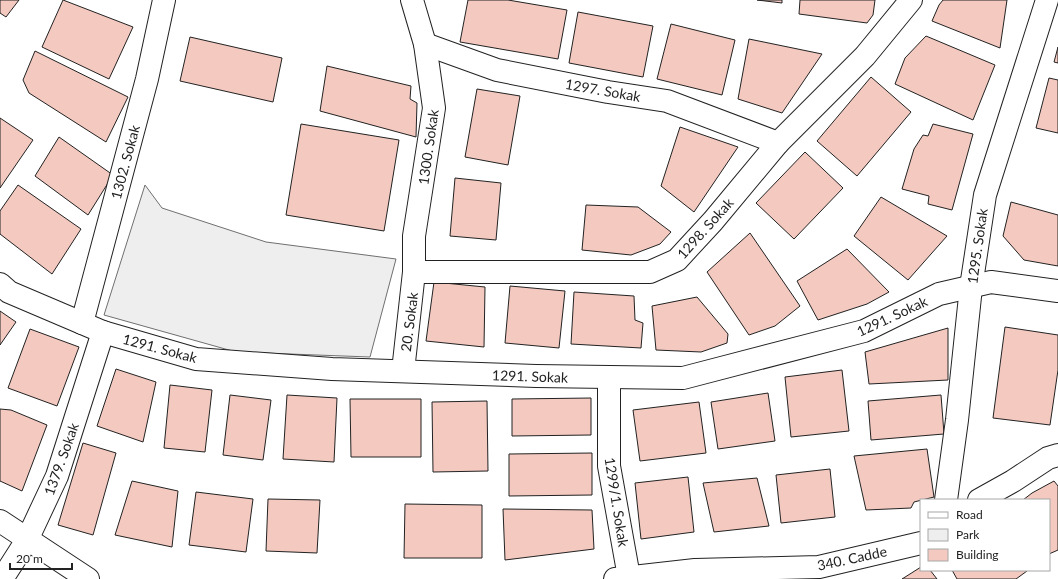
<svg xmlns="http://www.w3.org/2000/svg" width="1058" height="579" font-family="Lato,sans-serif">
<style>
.green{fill:#eee;stroke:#6f6f6f}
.building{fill:#f3c9c0;stroke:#222}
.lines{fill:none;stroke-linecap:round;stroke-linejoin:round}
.minor-casing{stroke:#222;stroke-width:24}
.minor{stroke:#fff;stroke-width:22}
.labels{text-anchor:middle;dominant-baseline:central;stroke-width:3;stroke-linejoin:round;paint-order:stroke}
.street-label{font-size:14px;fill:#222;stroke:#fff}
</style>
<rect width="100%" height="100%" fill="#fff"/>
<path class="green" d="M 145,185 L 162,208 L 266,242 L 396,259 L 370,357 L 236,352 L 104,315 Z"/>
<g class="building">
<path d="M 0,0 L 19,0 L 6,17 L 0,13 Z"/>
<path d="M 63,0 L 133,27 L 109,79 L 42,47 Z"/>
<path d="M 468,0 L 508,0 L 567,10 L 558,59 L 460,42 Z"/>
<path d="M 757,0 L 782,0 L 782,3 Z"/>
<path d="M 800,0 L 875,0 L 873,15 L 867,23 L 799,14 Z"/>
<path d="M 943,0 L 1007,0 L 1000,48 L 932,21 L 939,5 Z"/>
<path d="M 578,12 L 653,26 L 643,77 L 569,63 Z"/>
<path d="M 671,24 L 735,40 L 722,95 L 657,79 Z"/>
<path d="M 926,36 L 995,65 L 973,120 L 895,84 L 905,58 Z"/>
<path d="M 190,37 L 282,58 L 273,102 L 180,81 Z"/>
<path d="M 749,39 L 822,54 L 782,113 L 738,99 Z"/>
<path d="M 1058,47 L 1058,63 L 1054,62 Z"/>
<path d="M 35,51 L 128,97 L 106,142 L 29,93 L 23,80 Z"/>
<path d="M 327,66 L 411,86 L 410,99 L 417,103 L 416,137 L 320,111 Z"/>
<path d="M 871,77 L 911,112 L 857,176 L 817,141 Z"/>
<path d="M 1049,78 L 1058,80 L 1058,133 L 1036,128 Z"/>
<path d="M 477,89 L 520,96 L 508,165 L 465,157 Z"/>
<path d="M 0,118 L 33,140 L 0,188 Z"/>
<path d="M 301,124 L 399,140 L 384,231 L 286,215 Z"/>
<path d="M 933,124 L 973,134 L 952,210 L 928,204 L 929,196 L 902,189 L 914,149 L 923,135 L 928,136 Z"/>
<path d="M 680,127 L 738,147 L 694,212 L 661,186 Z"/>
<path d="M 59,137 L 113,175 L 88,215 L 35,176 Z"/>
<path d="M 805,152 L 843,188 L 794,239 L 756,203 Z"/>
<path d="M 455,178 L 501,183 L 496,240 L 450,236 Z"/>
<path d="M 18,185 L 81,229 L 52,274 L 0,234 L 0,211 Z"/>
<path d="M 881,197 L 947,236 L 908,280 L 854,236 Z"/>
<path d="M 1011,202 L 1058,215 L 1058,266 L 1024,260 L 1003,236 Z"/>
<path d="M 586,205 L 638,207 L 671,232 L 660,244 L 631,255 L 582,250 Z"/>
<path d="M 750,233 L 800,306 L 775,326 L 749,335 L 707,272 Z"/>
<path d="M 847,249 L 889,292 L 867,304 L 818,320 L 797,281 Z"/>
<path d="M 434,282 L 485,287 L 484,347 L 426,341 Z"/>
<path d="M 510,286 L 565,291 L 559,348 L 505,343 Z"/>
<path d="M 574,292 L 634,296 L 635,320 L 643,323 L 641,348 L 571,344 Z"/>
<path d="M 697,297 L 728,334 L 727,343 L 701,352 L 656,350 L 652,306 Z"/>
<path d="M 0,311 L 16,322 L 0,345 Z"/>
<path d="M 1005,327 L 1058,335 L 1058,370 L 1050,425 L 993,418 Z"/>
<path d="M 948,328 L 948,380 L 869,384 L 865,352 Z"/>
<path d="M 30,329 L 79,347 L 57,406 L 8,388 Z"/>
<path d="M 116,369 L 156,382 L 143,442 L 97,426 Z"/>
<path d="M 842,370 L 849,431 L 791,437 L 785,377 Z"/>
<path d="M 170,385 L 212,390 L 205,452 L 164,448 Z"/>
<path d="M 768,393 L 775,441 L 718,449 L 711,402 Z"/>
<path d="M 230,395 L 271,400 L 263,460 L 223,455 Z"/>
<path d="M 287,395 L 337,398 L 334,462 L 283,459 Z"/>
<path d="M 941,395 L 944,434 L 871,440 L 868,401 Z"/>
<path d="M 591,398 L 591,435 L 512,436 L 512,399 Z"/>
<path d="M 350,399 L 421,399 L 421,457 L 351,457 Z"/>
<path d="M 487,401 L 488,471 L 433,472 L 432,402 Z"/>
<path d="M 699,402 L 706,453 L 640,461 L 633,410 Z"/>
<path d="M 0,409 L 11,410 L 47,425 L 22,491 L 0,481 Z"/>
<path d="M 83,443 L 116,453 L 93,535 L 58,525 Z"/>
<path d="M 927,449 L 934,497 L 914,502 L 911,508 L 866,510 L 854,456 Z"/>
<path d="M 592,453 L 592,495 L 509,496 L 509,454 Z"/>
<path d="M 830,469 L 835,517 L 781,523 L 776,475 Z"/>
<path d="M 688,477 L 694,532 L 641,539 L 635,483 Z"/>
<path d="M 757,478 L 769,526 L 714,532 L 703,483 Z"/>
<path d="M 132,481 L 178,491 L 172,547 L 115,535 Z"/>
<path d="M 1054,481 L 1058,486 L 1058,550 L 1049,554 L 1049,500 L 1023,500 L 1032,493 Z"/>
<path d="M 196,492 L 253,499 L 246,552 L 189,545 Z"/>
<path d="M 268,499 L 320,500 L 317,553 L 266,551 Z"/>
<path d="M 405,504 L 482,505 L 482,558 L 404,558 Z"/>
<path d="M 503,509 L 592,510 L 594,549 L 505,560 Z"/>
<path d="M 921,567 L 921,570 L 930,570 L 937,579 L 902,579 Z"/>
<path d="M 952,570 L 1027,570 L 1027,571 L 1016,579 L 957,579 Z"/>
</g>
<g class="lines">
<defs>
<g id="minor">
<path d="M 425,44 L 497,70 L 608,92 L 667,101 L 778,143"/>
<path d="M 414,272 L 650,272 L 677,260 L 713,221 L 778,143 L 865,56 L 911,0"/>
<path d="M 0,284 L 9,292 L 103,332 L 196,359 L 332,369 L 536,376 L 683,378 L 864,331 L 939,294 L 991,282 L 1058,291"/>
<path d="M 82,323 L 147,79 L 164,0"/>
<path d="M 403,371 L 414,272 L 414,236 L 434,108 L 425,44 L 412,0"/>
<path d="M 609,378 L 609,466 L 629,577"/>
<path d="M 946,500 L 957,420 L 971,287 L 985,195 L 1047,0"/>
<path d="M 979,500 L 1013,481 L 1048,458 L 1058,455"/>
<path d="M 0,521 L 88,579"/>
<path d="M 2,579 L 27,540 L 57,476 L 103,332"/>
<path d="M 615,579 L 695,570 L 819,567 L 921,543"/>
</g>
</defs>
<use href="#minor" class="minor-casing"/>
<use href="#minor" class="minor"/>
</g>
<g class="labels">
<g class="street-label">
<text transform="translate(603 90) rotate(10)">1297. Sokak</text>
<text transform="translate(428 147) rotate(-82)">1300. Sokak</text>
<text transform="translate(125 162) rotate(-75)">1302. Sokak</text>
<text transform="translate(705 228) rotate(-48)">1298. Sokak</text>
<text transform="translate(977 246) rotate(-82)">1295. Sokak</text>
<text transform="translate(892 316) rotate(-25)">1291. Sokak</text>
<text transform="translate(409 322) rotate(-83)">20. Sokak</text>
<text transform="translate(160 348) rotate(15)">1291. Sokak</text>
<text transform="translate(530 376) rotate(2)">1291. Sokak</text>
<text transform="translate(61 459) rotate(-70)">1379. Sokak</text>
<text transform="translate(617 502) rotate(81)">1299/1. Sokak</text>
<text transform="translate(852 558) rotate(-12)">340. Cadde</text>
</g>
</g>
<rect x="920" y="499" width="130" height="72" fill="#ffffff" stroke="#a7a7a7"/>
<rect x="928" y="512" width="20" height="6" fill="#ffffff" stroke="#a7a7a7"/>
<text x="956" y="519" font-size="12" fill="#222222">Road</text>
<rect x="928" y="529" width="20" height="12" fill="#eeeeee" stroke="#a7a7a7"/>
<text x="956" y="539" font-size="12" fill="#222222">Park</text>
<rect x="928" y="549" width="20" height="12" fill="#f3c9c0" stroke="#a7a7a7"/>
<text x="956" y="559" font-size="12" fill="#222222">Building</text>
<path d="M10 563v6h62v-6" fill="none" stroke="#222222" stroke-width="2"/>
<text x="16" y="563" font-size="12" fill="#222222" stroke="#ffffff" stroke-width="3" paint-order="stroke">20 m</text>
</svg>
